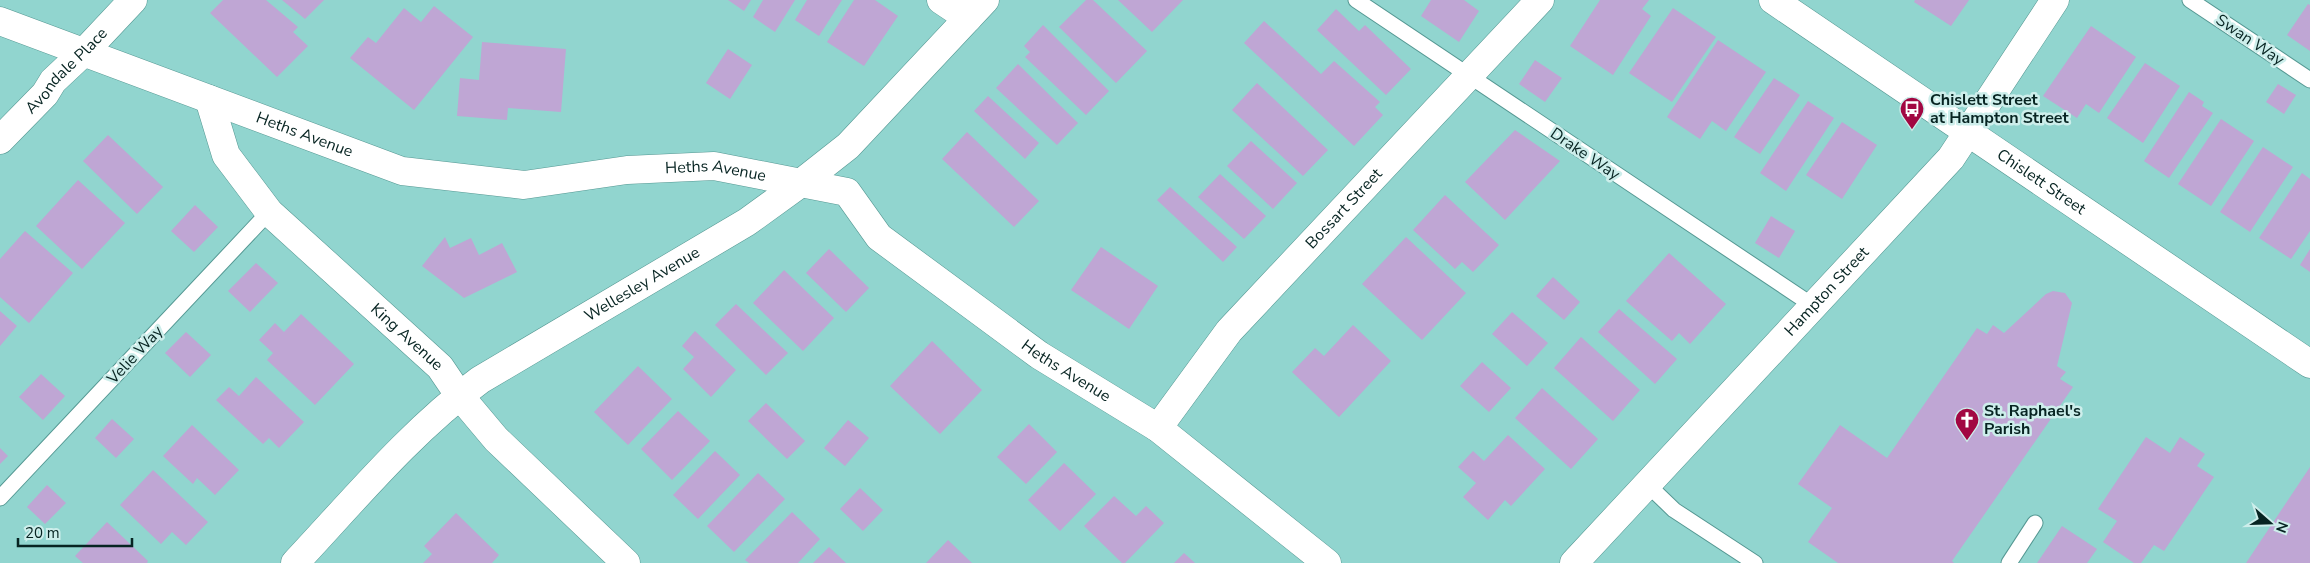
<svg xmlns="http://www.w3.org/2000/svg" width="2310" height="563" font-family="'Nunito Sans',sans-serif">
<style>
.building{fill:#bfa6d4}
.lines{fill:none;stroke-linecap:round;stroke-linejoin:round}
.lane-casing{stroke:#559893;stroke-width:17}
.street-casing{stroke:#559893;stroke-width:29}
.lane{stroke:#fff;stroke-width:15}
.street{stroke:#fff;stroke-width:28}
.labels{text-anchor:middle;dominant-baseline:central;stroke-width:5;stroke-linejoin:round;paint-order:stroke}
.street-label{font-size:16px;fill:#072422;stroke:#cdeeeb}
.poi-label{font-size:16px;font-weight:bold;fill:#072422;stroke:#cdeeeb;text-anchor:start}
</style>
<rect width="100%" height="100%" fill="#91d5cf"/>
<g class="building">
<path d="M 223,0 L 266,0 L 298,27 L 293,32 L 308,46 L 277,77 L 210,13 Z"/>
<path d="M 282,0 L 324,0 L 305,19 Z"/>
<path d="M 728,0 L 751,0 L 744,11 Z"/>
<path d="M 763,0 L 795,0 L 775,32 L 753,17 Z"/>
<path d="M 807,0 L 842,0 L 819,36 L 795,20 Z"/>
<path d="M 854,0 L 875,0 L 898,16 L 864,66 L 827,42 Z"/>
<path d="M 1086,0 L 1093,0 L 1147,51 L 1116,83 L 1059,27 Z"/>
<path d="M 1118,0 L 1183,0 L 1152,32 Z"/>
<path d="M 1431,0 L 1464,0 L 1479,11 L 1459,42 L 1421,16 Z"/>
<path d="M 1600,0 L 1649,0 L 1642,9 L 1651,16 L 1613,75 L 1570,46 Z"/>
<path d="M 1915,0 L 1969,0 L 1951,26 L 1914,2 Z"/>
<path d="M 2308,4 L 2310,5 L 2310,51 L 2287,35 Z"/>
<path d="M 434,6 L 473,37 L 414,110 L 350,58 L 368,37 L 376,43 L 404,8 L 421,22 Z"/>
<path d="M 1673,8 L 1716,37 L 1672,102 L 1629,73 Z"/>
<path d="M 1336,9 L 1359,31 L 1365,25 L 1411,69 L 1386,95 L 1317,30 Z"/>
<path d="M 1264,21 L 1321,74 L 1334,61 L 1380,102 L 1375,107 L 1383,115 L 1354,146 L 1244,43 Z"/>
<path d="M 1043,25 L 1109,91 L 1086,115 L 1025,57 L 1030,52 L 1024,46 Z"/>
<path d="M 2091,26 L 2136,57 L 2099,113 L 2086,104 L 2077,118 L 2043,96 Z"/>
<path d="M 1718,40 L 1766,72 L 1726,131 L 1712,121 L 1700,139 L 1667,117 Z"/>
<path d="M 482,42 L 566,49 L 561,112 L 508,108 L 507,120 L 457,116 L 460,78 L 479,80 Z"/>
<path d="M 728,49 L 752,65 L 730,99 L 706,83 Z"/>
<path d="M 1535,60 L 1562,78 L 1545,102 L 1519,84 Z"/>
<path d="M 2145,63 L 2180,86 L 2143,143 L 2107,118 Z"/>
<path d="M 1018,64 L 1078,123 L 1057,145 L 996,88 Z"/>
<path d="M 1774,78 L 1800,95 L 1760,154 L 1734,137 Z"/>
<path d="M 1257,83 L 1328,150 L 1303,176 L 1232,110 Z"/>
<path d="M 2278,84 L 2296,95 L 2284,114 L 2266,102 Z"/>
<path d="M 2189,92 L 2204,102 L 2202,106 L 2213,113 L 2169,178 L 2144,161 Z"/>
<path d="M 988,96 L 1039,143 L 1025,159 L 974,111 Z"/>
<path d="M 1808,101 L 1834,118 L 1786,191 L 1760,173 Z"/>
<path d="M 2221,119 L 2254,141 L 2211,206 L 2178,184 Z"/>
<path d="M 1842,122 L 1877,145 L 1842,199 L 1806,175 Z"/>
<path d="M 1515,130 L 1560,161 L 1505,220 L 1465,182 Z"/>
<path d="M 967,132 L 1039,201 L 1014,227 L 942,159 Z"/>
<path d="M 108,135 L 163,187 L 137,214 L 83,161 Z"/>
<path d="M 1251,141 L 1297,183 L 1273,209 L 1227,166 Z"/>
<path d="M 2263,147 L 2293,167 L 2250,232 L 2220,212 Z"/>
<path d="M 2302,173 L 2310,179 L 2310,231 L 2291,259 L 2259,238 Z"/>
<path d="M 1220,174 L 1266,216 L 1244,239 L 1198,197 Z"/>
<path d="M 78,180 L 125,223 L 82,269 L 36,226 Z"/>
<path d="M 1170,187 L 1237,247 L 1223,262 L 1157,200 Z"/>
<path d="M 1445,195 L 1499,245 L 1473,272 L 1462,262 L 1455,269 L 1413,230 Z"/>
<path d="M 195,205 L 218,227 L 194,252 L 171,231 Z"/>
<path d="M 1771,216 L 1795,231 L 1779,258 L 1755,243 Z"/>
<path d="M 25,231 L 73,273 L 29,323 L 0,297 L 0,259 Z"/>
<path d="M 445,237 L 450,248 L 471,238 L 479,255 L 502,243 L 517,272 L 464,298 L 422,266 Z"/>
<path d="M 1406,237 L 1466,293 L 1422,340 L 1362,284 Z"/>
<path d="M 1101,247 L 1158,286 L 1129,329 L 1071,290 Z"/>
<path d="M 829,249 L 869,288 L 846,312 L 806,273 Z"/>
<path d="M 2310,249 L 2310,272 L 2300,265 Z"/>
<path d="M 1669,253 L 1726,304 L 1690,344 L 1679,333 L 1672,341 L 1626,301 Z"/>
<path d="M 256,263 L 278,283 L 250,312 L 228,291 Z"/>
<path d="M 784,270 L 834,318 L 803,351 L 753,303 Z"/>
<path d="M 1553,277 L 1580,302 L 1564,320 L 1536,296 Z"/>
<path d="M 2053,291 L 2065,293 L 2072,303 L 2057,366 L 2066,372 L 2060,379 L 2073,387 L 1952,561 L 1954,563 L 1838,563 L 1808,542 L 1832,508 L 1798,484 L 1840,425 L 1887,458 L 1977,328 L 1987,334 L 1993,325 L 2004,333 L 2046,294 Z"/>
<path d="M 736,304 L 788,353 L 766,375 L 715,325 Z"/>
<path d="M 1619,309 L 1677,359 L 1655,384 L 1598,332 Z"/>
<path d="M 0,311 L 17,326 L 0,346 Z"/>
<path d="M 1512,312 L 1548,343 L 1527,366 L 1492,334 Z"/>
<path d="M 301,314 L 354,364 L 315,405 L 267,360 L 273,353 L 259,340 L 275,323 L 284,332 Z"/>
<path d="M 1353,325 L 1391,361 L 1339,417 L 1292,372 L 1315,348 L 1324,356 Z"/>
<path d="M 695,331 L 736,370 L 711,397 L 683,369 L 694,357 L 682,346 Z"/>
<path d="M 186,332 L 211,355 L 190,377 L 165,353 Z"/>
<path d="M 1581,337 L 1640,390 L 1613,421 L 1554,368 Z"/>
<path d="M 932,341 L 982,390 L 940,434 L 890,386 Z"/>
<path d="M 1482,362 L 1511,388 L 1489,412 L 1460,386 Z"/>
<path d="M 638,366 L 672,399 L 628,445 L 594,412 Z"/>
<path d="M 41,374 L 65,396 L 43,420 L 19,397 Z"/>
<path d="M 256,377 L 304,422 L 279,448 L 269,438 L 263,444 L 216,400 L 229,387 L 239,396 Z"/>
<path d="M 1542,388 L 1598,439 L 1571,469 L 1515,418 Z"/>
<path d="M 766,403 L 805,441 L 787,459 L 748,421 Z"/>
<path d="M 678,411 L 710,441 L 672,480 L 641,449 Z"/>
<path d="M 112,419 L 134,439 L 116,458 L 95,438 Z"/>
<path d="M 848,420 L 869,438 L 845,466 L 824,448 Z"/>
<path d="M 1029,424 L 1057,452 L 1026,484 L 997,457 Z"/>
<path d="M 192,425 L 239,470 L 215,495 L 197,478 L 193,484 L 163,456 Z"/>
<path d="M 1508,435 L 1545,469 L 1511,506 L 1505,500 L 1488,520 L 1463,497 L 1476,483 L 1458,467 L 1473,451 L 1484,461 Z"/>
<path d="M 2146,437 L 2170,453 L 2180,437 L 2205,454 L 2197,466 L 2214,477 L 2164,551 L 2154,545 L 2141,563 L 2134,563 L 2103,542 L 2117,521 L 2098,509 Z"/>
<path d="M 0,448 L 8,456 L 0,464 Z"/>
<path d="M 715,451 L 740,475 L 698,519 L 673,495 Z"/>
<path d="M 1064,463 L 1096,494 L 1060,531 L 1028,500 Z"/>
<path d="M 2310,467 L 2310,563 L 2246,563 Z"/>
<path d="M 153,470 L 208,522 L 186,545 L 172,532 L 161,544 L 120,505 Z"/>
<path d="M 758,473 L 785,499 L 734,552 L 707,526 Z"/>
<path d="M 47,485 L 66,503 L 45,524 L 27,507 Z"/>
<path d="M 860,488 L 883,510 L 863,531 L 840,509 Z"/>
<path d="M 1114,496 L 1136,516 L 1146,506 L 1164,523 L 1125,563 L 1122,563 L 1084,526 Z"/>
<path d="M 792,512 L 820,539 L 798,563 L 749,563 L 745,560 Z"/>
<path d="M 456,513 L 499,555 L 492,563 L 423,563 L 432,554 L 424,546 Z"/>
<path d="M 107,522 L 148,561 L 147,563 L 83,563 L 75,556 Z"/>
<path d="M 2062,526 L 2097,549 L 2087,563 L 2037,563 Z"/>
<path d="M 948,540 L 972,563 L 926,563 Z"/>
<path d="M 829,547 L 846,563 L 813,563 Z"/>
<path d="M 1184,553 L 1195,563 L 1174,563 Z"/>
</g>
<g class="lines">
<defs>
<g id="lane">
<path d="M 1356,0 L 1815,307"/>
<path d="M 2190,0 L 2310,80"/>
<path d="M 1648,485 L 1674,510 L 1755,563"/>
<path d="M 0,498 L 269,212"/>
<path d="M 2009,563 L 2035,523"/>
</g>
<g id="street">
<path d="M 941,0 L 968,18"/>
<path id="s1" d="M 1773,0 L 2310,364"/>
<path id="s2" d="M 0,21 L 402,171 L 524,185 L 627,170 L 714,166 L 847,192 L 879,237 L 1039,355 L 1158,428 L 1327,563"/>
<path id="s3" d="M 209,99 L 226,155 L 269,212 L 440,367 L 459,395 L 496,439 L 626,563"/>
<path id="s4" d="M 0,140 L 45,94 L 53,81 L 85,51 L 133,0"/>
<path id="s5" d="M 1158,428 L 1229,331 L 1540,0"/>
<path id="s6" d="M 295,563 C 354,500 410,432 480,380 L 747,222 L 801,183 L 848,146 L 985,0"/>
<path id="s7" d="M 1574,563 L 1951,158 L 2055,0"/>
</g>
</defs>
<use href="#lane" class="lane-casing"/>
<use href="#street" class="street-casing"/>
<use href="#lane" class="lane"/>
<use href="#street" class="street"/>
</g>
<defs>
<symbol id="bus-pin" viewBox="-11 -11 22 30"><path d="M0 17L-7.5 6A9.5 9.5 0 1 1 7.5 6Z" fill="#a20742" stroke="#cdeeeb"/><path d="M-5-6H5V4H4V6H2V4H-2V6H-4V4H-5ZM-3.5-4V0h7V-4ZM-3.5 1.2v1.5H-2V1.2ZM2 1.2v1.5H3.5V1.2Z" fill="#fff"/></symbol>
<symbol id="church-pin" viewBox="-11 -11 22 30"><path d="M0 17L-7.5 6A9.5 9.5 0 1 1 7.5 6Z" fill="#a20742" stroke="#cdeeeb"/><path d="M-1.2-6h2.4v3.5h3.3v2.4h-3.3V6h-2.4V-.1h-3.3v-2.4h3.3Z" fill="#fff"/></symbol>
</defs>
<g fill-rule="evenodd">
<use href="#bus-pin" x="1898" y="95" width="28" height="38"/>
<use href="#church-pin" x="1953" y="406" width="28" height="38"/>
</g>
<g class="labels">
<g class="street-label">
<text transform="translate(2250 40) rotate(34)">Swan Way</text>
<text stroke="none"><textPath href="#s4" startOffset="96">Avondale Place</textPath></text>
<text stroke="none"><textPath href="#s2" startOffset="325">Heths Avenue</textPath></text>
<text transform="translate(1585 154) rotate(34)">Drake Way</text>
<text stroke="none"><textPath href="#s2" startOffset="745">Heths Avenue</textPath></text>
<text stroke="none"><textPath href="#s1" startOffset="324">Chislett Street</textPath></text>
<text stroke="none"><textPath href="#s5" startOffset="288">Bossart Street</textPath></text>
<text stroke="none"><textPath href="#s6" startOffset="449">Wellesley Avenue</textPath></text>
<text stroke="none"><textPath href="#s7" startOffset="371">Hampton Street</textPath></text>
<text stroke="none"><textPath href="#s3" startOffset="316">King Avenue</textPath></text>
<text transform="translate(135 355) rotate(-47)">Velie Way</text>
<text stroke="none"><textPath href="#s2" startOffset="1164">Heths Avenue</textPath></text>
</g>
<g class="poi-label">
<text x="1930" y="100">Chislett Street<tspan x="1930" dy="18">at Hampton Street</tspan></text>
<text x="1984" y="411">St. Raphael's<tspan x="1984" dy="18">Parish</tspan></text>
</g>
</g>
<g transform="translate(2270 523) rotate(110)" stroke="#cdeeeb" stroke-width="4" paint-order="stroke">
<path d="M0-4L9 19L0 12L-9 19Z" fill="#072422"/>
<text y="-8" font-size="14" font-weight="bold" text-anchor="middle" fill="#072422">N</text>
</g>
<path d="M18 538v8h114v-8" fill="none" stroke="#072422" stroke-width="2.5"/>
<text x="25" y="538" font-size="15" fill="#072422" stroke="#cdeeeb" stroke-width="4" paint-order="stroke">20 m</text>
</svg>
